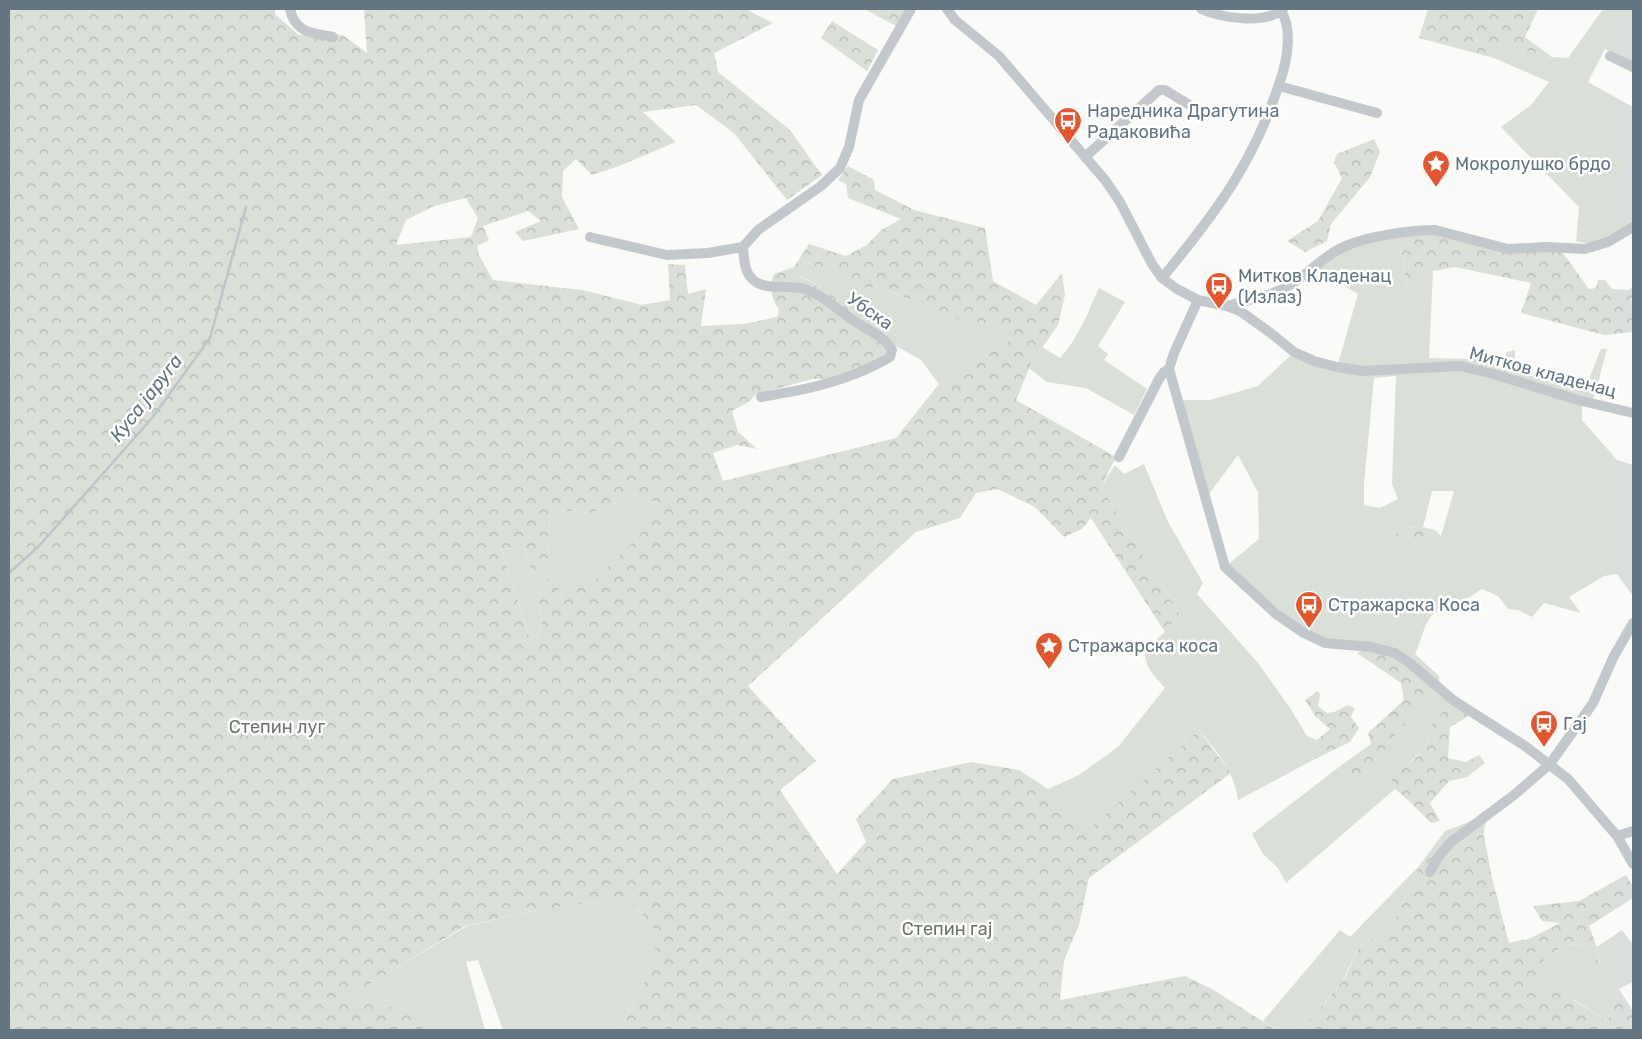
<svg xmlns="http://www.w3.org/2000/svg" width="1642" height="1039" font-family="Rubik,sans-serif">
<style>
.green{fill:#dadfd7;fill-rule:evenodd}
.forest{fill:url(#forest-crowns);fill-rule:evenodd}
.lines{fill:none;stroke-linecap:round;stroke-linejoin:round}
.stream{stroke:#bbc7cb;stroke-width:2.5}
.minor{stroke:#c3c8cc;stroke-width:10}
.labels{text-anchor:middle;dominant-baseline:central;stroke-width:5;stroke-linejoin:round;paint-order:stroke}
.poi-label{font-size:18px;fill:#657683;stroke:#fff;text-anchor:start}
.street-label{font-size:18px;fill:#657683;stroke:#fff}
.park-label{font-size:18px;fill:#687a64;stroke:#fff}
.water-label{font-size:19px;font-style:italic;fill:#60757c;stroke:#fff}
</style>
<defs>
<pattern id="forest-crowns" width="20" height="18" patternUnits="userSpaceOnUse" patternTransform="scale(1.25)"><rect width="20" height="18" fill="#dadfd7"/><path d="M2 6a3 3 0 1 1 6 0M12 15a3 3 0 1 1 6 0" fill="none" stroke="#b4b9b4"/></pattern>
</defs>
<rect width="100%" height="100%" fill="#fafaf8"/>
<g class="green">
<path d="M 1603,9 L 1633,9 L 1633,62 L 1605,49 L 1588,82 L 1633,107 L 1633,224 L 1593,245 L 1576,241 L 1579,207 L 1501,127 L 1531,105 L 1549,82 L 1494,58 L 1474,38 L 1552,57 L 1568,58 Z"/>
<path d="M 1396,235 L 1403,257 L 1406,288 L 1433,271 L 1429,358 L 1477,359 L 1501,366 L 1507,352 L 1515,350 L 1515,371 L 1578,389 L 1586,387 L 1601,349 L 1607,349 L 1594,397 L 1582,406 L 1582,420 L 1617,460 L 1633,465 L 1633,596 L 1617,574 L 1604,576 L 1569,597 L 1581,613 L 1544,603 L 1532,617 L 1518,610 L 1508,609 L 1498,596 L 1482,589 C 1477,592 1471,597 1465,599 C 1456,603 1443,604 1436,611 C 1423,623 1422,640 1415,654 L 1439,676 L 1440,690 L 1453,700 C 1439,719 1431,743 1413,760 C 1407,766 1398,771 1391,777 L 1395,789 L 1286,883 L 1278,868 L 1263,854 L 1252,834 L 1339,767 L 1351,783 L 1381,764 L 1378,758 L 1397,732 L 1418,711 L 1411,664 L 1316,639 L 1225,567 L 1259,539 L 1258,492 L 1238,455 L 1206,498 L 1179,400 L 1210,400 L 1258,386 L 1294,352 L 1337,367 L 1358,294 L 1314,268 L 1348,246 ZM 1396,376 L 1392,484 L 1398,499 L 1380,508 L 1364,505 L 1364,484 L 1374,378 ZM 1432,491 L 1454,491 L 1441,536 L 1435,530 L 1414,544 L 1400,528 L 1423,527 Z"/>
<path d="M 804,262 L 829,271 L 855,287 L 882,288 L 957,319 L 1014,329 L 1008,342 L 939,384 L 921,360 L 896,346 L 869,323 L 817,285 L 799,275 Z"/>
<path d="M 1099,288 L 1125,302 L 1098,346 L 1108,354 L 1104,360 L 1147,389 L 1134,415 L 1086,388 L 1047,382 L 1029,368 L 1042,347 L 1060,358 C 1078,339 1088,312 1099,288 Z"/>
<path d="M 1144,464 L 1168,522 L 1203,583 L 1197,594 L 1258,663 L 1290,708 L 1307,736 L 1317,740 L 1310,756 L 1315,759 L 1238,800 C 1234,771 1217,751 1199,730 L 1083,836 L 1048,789 L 1079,775 L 1118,747 L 1165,688 C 1155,676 1143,666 1145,649 L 1165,632 L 1180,615 L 1101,487 L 1115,465 L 1124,474 Z"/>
<path d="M 634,495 L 669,506 L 591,584 L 561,596 L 552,573 L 538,593 L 542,624 L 533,648 L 501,549 L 524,547 L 532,573 L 548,558 L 550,509 L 590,513 Z"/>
<path d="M 1419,866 L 1391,930 L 1359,947 L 1343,980 L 1323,1005 L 1299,1030 L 1277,1030 L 1263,1021 L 1340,930 L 1350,937 Z"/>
<path d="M 606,900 L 630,900 L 655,930 L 655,963 L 622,1025 L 625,1030 L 503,1030 L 478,960 L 466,962 L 485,1030 L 427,1030 L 422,1013 L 345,998 L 467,926 L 527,912 Z"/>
<path d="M 1622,930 L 1633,945 L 1633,982 L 1619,989 L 1608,1022 L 1575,1000 L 1528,993 L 1541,963 L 1564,944 L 1587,945 L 1599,966 L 1597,947 Z"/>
</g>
<g class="forest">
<path d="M 9,9 L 275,9 L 275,14 L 299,35 L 343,35 L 367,53 L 364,9 L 754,9 L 749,11 L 773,23 L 714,53 L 718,72 L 790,130 L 822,175 L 787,200 L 734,133 L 696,105 L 643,112 L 676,142 L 619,166 L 592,175 L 576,159 L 563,171 L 562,197 L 579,229 L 523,241 L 515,232 L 541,221 L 528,211 L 483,226 L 489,240 L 477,246 L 479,255 L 493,280 L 582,290 L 642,305 L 670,300 L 668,264 L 685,265 L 688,294 L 706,289 L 701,326 L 744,324 L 777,317 L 779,309 C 771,299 769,286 774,274 L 794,267 L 809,244 L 846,256 L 867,245 L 881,230 L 901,219 L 848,198 L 846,184 L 838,180 L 848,166 L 874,180 L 875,190 L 914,210 L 985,228 L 993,281 L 1036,305 L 1062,273 L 1065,295 L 1058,325 L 1031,364 L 1016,400 L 1116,457 L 1101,487 L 1180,615 L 1165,632 L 1091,518 L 1082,529 L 1064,537 L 1036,508 L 1029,504 L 997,489 L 976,493 L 960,518 L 916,532 L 748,686 L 816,761 L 780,790 L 837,874 L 866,842 L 856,819 L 893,779 L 971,762 L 1019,770 L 1048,789 L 1083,835 L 1199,730 L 1231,773 L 1089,878 L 1079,925 L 1064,960 L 1060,1000 L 1185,976 L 1212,989 L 1273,1028 L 1280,1030 L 625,1030 L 622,1025 L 655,963 L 655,930 L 630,900 L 606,900 L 527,912 L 465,926 L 346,998 L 422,1013 L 427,1030 L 9,1030 ZM 466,198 L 478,218 L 471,237 L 396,245 L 406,220 L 434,206 ZM 804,262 L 829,271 L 855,287 L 882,288 L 957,319 L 1014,329 L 1008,342 L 939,384 L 896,438 L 723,481 L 713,453 L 737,445 L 757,449 L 738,432 L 732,411 L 750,401 L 756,394 L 813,379 L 834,379 L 870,364 L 896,346 C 866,321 835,293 799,276 ZM 634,495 L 668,506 L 591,584 L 574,583 L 561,596 L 552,573 L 538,593 L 542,624 L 533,648 L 501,549 L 524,547 L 532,573 L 548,558 L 550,509 L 590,513 Z"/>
<path d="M 864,9 L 911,9 L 900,28 Z"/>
<path d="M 1428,9 L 1538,9 L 1525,37 L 1552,57 L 1475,39 L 1494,58 L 1419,38 Z"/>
<path d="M 832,21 L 878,50 L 867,71 L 821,38 Z"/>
<path d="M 1374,139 L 1380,152 L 1370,177 L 1331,224 L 1327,241 L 1305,252 L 1287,241 L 1318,221 L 1342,178 L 1334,162 L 1337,154 Z"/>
<path d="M 1433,228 L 1492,245 L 1560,249 L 1589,289 L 1596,288 L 1598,280 L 1605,280 L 1612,289 L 1629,290 L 1633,287 L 1633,298 L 1629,301 L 1633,300 L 1633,332 L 1604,335 L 1521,313 L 1531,283 L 1455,267 L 1433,271 L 1406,288 L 1403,257 L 1396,235 Z"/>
<path d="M 1423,527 L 1435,530 L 1414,544 L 1404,543 L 1395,539 L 1399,528 Z"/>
<path d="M 1371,647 L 1384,649 L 1422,673 L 1426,695 L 1418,711 L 1397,732 L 1378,758 L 1381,764 L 1351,783 L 1339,767 L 1371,744 L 1368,733 L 1404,700 L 1401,683 L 1357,653 Z"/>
<path d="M 1318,691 L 1320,695 L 1318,706 L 1327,713 L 1334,712 L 1348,705 L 1355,708 L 1351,717 L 1359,728 L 1350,742 L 1315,759 L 1310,756 L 1317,740 L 1330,729 L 1316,717 L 1305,700 Z"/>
<path d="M 1453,700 L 1474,713 L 1450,727 L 1448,758 L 1466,762 L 1479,755 L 1485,763 L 1467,777 L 1449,781 L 1430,803 L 1440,821 L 1431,823 L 1408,800 L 1395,789 L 1391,777 L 1414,760 L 1430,739 L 1426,732 Z"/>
<path d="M 1488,815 L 1484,829 L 1484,836 L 1492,878 L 1509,943 L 1531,938 L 1560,923 L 1542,921 L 1533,906 L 1579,901 L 1626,875 L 1633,886 L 1633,898 L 1589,926 L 1597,947 L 1599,968 L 1587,945 L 1564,944 L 1541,963 L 1528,993 L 1561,992 L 1608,1022 L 1619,989 L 1633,1011 L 1633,1030 L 1299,1030 L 1323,1005 L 1345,978 L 1359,947 L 1391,930 L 1419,866 L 1445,831 Z"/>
</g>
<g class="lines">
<path class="stream" d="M 9,573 L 39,546 L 152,418 L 210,338 L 246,207"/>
<g class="minor">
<path d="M 290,9 C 295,33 312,33 333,37"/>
<path d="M 947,9 L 955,20 L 999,56 L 1105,180 L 1120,202 L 1152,264 L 1162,278 L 1177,289 L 1198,300 L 1227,306 L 1240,311 L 1272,334 L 1294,352 L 1314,361 L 1337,367 L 1363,371 L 1460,366 L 1493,374 L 1578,400 L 1633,413"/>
<path d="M 1201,9 C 1222,18 1265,25 1283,9"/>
<path d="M 1610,56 L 1633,67"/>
<path d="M 1279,86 L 1377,113"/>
<path d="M 1085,157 L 1159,90 L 1165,90 L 1191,106"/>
<path d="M 590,237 L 667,255 L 708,253 L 743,247 L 758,230 L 821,186 L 840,168 L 849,147 L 859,100 L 911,9"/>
<path d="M 743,247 C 744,259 744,275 756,282 C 768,290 787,285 801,288 C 821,293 836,309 853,320 C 867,330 883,335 892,350 L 890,357 L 883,361 C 845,382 804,390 761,397"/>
<path d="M 1162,278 C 1215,214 1255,161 1280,81 C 1287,62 1293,29 1281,11"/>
<path d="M 1198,300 L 1174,353 L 1169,369 L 1225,567 L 1276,614 L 1304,633 L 1325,643 L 1371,647 L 1395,653 L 1411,664 L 1453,700 L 1525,746 L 1568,779 L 1617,836 L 1633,864"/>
<path d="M 1227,306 C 1249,300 1272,296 1292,284 C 1311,271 1327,253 1348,245 C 1370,236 1411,230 1435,230 L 1508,249 L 1546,247 L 1585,249 L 1608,242 L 1633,227"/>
<path d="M 1119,457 L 1159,379 L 1164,372 L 1169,369"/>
<path d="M 1617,836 L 1633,831"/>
<path d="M 1430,872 L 1438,857 L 1451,842 L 1514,795 L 1550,764 L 1593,703 L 1614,656 L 1633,623"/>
</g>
</g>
<defs>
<symbol id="bus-pin" viewBox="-11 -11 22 30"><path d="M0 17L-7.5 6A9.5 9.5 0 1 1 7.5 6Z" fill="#e4572e" stroke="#fff"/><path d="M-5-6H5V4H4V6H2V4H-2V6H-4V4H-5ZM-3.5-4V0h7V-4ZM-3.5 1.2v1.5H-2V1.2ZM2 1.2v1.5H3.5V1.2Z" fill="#fff"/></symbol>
<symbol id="sight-pin" viewBox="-11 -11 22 30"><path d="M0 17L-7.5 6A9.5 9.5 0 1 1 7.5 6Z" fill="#e4572e" stroke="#fff"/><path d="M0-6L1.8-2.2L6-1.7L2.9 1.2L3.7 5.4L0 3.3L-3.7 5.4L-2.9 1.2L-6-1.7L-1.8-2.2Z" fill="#fff"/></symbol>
</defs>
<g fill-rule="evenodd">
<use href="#bus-pin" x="1052" y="105" width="32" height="43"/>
<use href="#sight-pin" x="1420" y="148" width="32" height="43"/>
<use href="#bus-pin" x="1203" y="270" width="32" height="43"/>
<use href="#bus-pin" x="1293" y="589" width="32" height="43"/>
<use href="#sight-pin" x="1033" y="630" width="32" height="43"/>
<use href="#bus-pin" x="1528" y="708" width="32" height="43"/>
</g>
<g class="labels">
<g class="poi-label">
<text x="1087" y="111">Наредника Драгутина<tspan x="1087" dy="21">Радаковића</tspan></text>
<text x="1455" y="164">Мокролушко брдо</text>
<text x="1238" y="276">Митков Кладенац<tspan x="1238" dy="21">(Излаз)</tspan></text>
<text x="1328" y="605">Стражарска Коса</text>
<text x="1068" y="646">Стражарска коса</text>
<text x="1563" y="724">Гај</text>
</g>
<g class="street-label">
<text transform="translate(870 311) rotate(35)">Убска</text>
<text transform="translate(1543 372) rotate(15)">Митков кладенац</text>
</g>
<g class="park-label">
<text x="277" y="727">Степин луг</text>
<text x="947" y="929">Степин гај</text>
</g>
<g class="water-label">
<text transform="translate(146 398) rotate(-52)">Куса јаруга</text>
</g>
</g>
<rect width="1642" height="1039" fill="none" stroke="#657683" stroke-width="20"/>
</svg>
